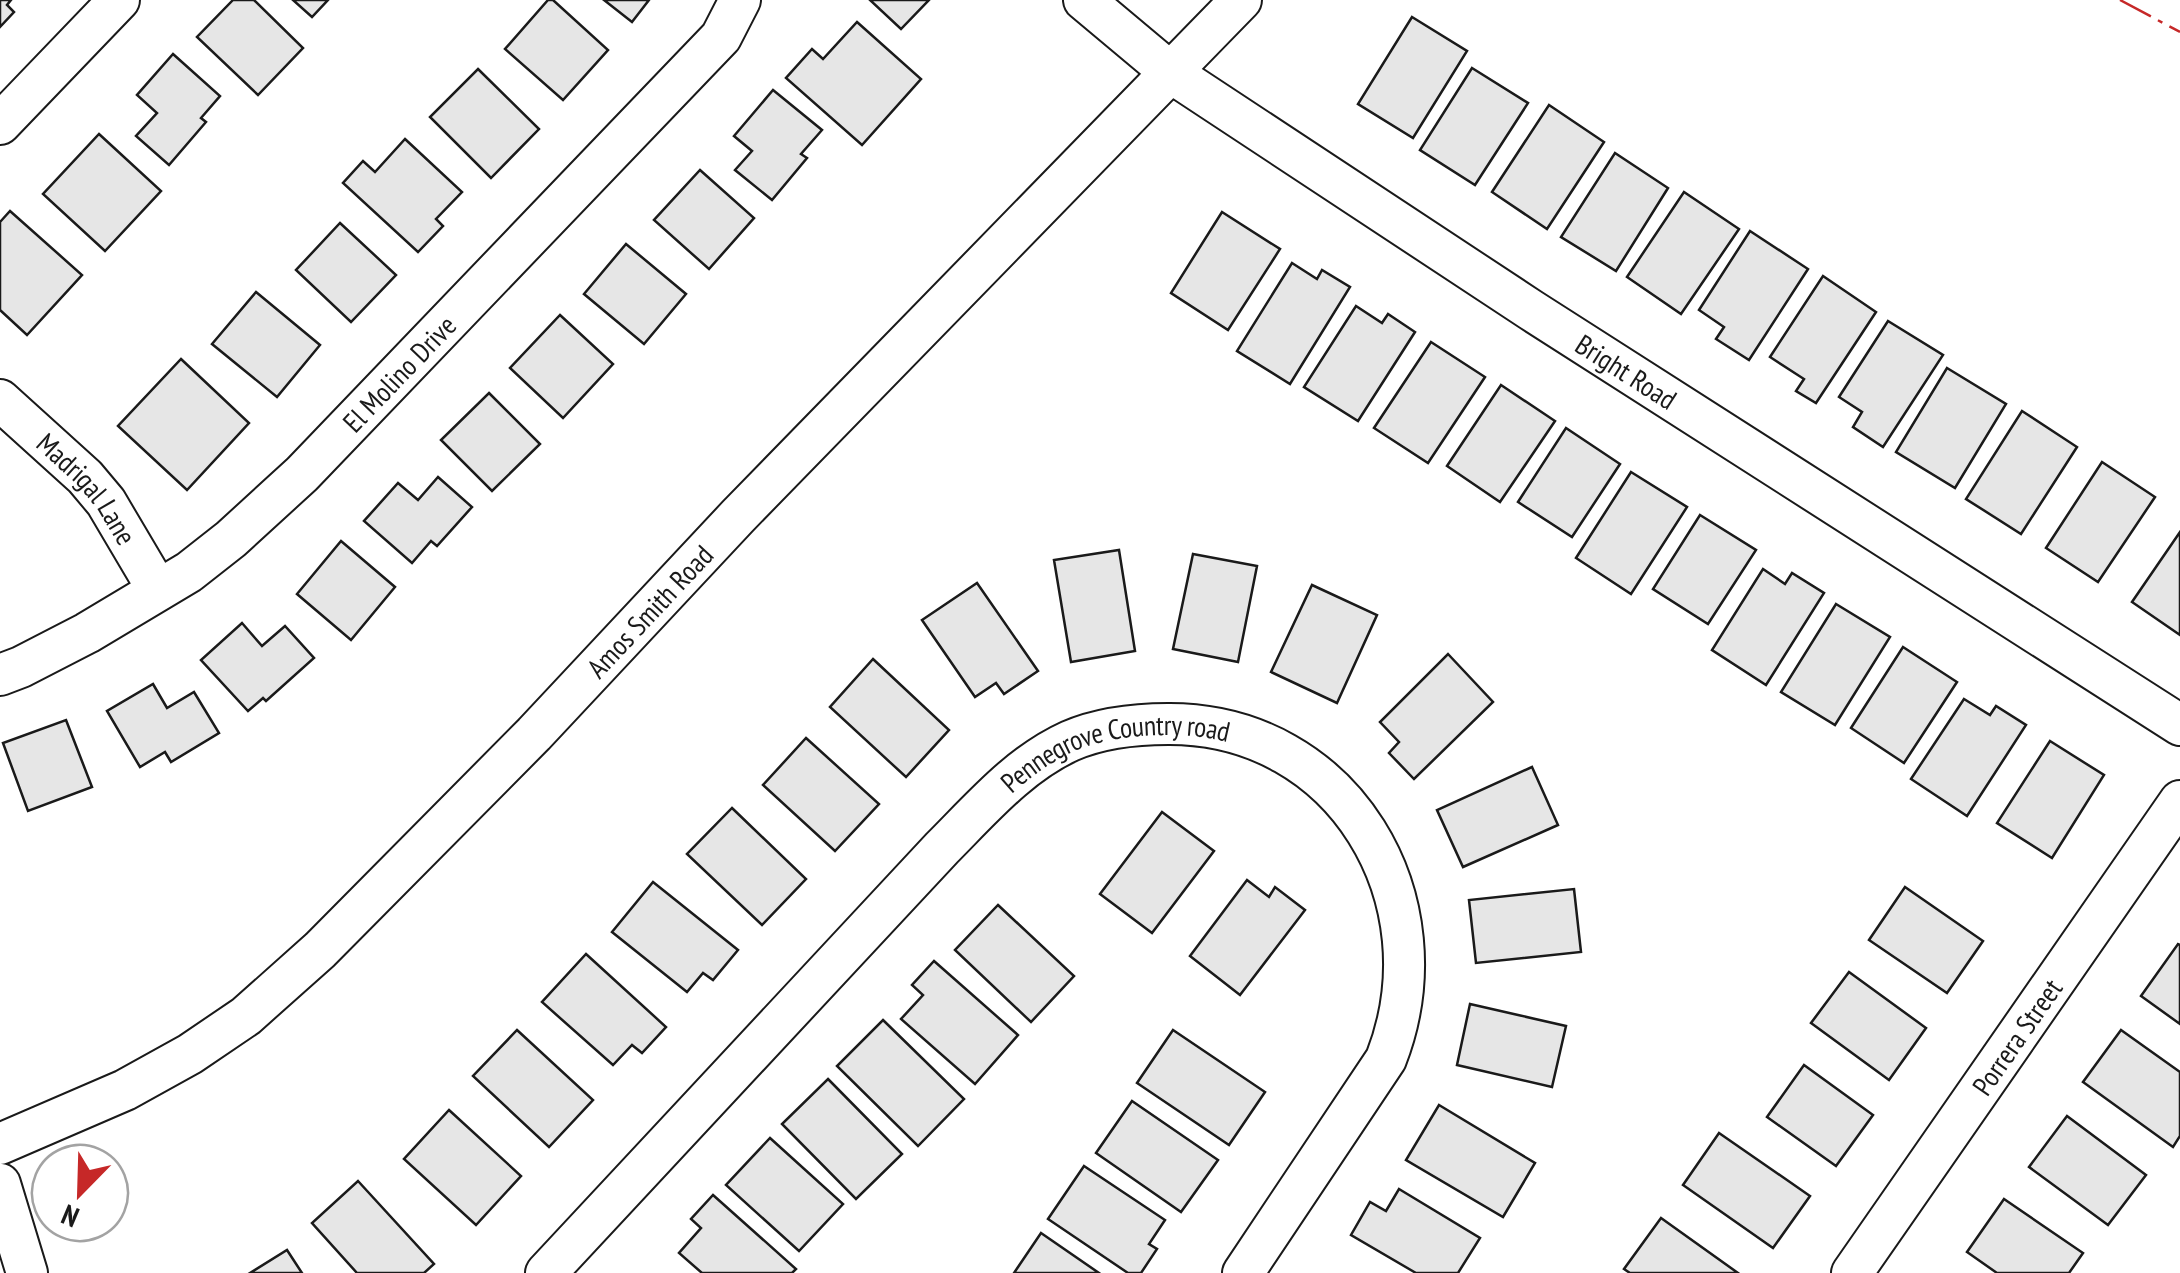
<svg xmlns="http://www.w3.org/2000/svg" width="2180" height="1273" font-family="'PT Sans Narrow',sans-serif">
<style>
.building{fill:#e6e6e6;stroke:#1a1a1a;stroke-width:2.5}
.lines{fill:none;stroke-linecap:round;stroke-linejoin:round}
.minor-casing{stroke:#1a1a1a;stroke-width:44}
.minor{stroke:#fff;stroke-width:40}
.power{stroke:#c62828;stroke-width:2.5;stroke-dasharray:35 8 5 8;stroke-linecap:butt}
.labels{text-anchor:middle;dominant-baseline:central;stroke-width:8;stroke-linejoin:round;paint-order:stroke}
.street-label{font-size:28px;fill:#1a1a1a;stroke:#fff}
</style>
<rect width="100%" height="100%" fill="#fff"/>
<g class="building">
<path d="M 0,0 L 11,0 L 7,5 L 14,12 L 0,27 Z"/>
<path d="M 233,0 L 254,0 L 303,48 L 258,95 L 197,37 Z"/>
<path d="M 293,0 L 328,0 L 312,17 Z"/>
<path d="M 548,0 L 553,0 L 608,50 L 563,100 L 505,49 Z"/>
<path d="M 604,0 L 649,0 L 632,22 Z"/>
<path d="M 870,0 L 929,0 L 901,29 Z"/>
<path d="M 1412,17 L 1467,51 L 1413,138 L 1358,104 Z"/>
<path d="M 857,22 L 921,79 L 862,145 L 786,78 L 812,49 L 823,59 Z"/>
<path d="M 173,54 L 220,96 L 201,118 L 206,122 L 169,165 L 136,136 L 157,113 L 137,95 Z"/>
<path d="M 1472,68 L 1528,103 L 1475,185 L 1420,150 Z"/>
<path d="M 478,69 L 539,129 L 491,178 L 430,117 Z"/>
<path d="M 773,90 L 822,130 L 801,154 L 807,158 L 772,200 L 735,170 L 752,151 L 734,136 Z"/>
<path d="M 1549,105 L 1604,142 L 1547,229 L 1492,192 Z"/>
<path d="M 99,134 L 161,191 L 105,251 L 43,194 Z"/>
<path d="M 405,139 L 462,192 L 436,219 L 443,226 L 418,252 L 343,183 L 363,161 L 375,172 Z"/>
<path d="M 1615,153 L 1668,188 L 1616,271 L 1561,237 Z"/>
<path d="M 700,170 L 754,218 L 709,269 L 654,220 Z"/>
<path d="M 1684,192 L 1739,229 L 1681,314 L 1627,277 Z"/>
<path d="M 10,211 L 82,275 L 27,335 L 0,310 L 0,222 Z"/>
<path d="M 1222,212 L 1280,249 L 1228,330 L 1171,293 Z"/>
<path d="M 340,223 L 396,275 L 351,322 L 296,270 Z"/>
<path d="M 1750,231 L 1808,269 L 1749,360 L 1716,339 L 1724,327 L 1699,310 Z"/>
<path d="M 626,244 L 686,294 L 644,344 L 584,294 Z"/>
<path d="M 1292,263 L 1317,279 L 1322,270 L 1350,287 L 1290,384 L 1237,351 Z"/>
<path d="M 1823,276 L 1876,312 L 1816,403 L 1796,391 L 1804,379 L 1770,357 Z"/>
<path d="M 256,292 L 320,345 L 277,397 L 212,344 Z"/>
<path d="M 1356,306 L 1382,323 L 1388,314 L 1415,332 L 1358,421 L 1304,387 Z"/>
<path d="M 560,315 L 613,364 L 563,418 L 510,368 Z"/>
<path d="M 1888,321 L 1943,355 L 1883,447 L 1853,427 L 1862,412 L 1839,397 Z"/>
<path d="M 1431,342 L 1485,377 L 1428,463 L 1374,428 Z"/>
<path d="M 181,359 L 249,423 L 187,490 L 118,426 Z"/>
<path d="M 1947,368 L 2006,404 L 1955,488 L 1896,452 Z"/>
<path d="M 1501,385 L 1555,421 L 1500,502 L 1447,466 Z"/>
<path d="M 489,393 L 540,444 L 492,491 L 441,440 Z"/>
<path d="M 2022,411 L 2077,447 L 2021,534 L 1966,499 Z"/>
<path d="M 1566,428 L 1620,464 L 1572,537 L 1518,502 Z"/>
<path d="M 2102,462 L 2155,497 L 2098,582 L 2046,548 Z"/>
<path d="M 1631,472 L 1687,507 L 1631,594 L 1576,558 Z"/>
<path d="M 438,477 L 472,507 L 437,546 L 431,541 L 412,563 L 364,521 L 398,483 L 418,500 Z"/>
<path d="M 1700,515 L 1756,550 L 1708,624 L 1653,589 Z"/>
<path d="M 2180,532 L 2180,635 L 2132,602 Z"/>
<path d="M 341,541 L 395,587 L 351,640 L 297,594 Z"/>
<path d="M 1119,550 L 1135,651 L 1071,662 L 1054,560 Z"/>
<path d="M 1193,554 L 1257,566 L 1238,662 L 1173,649 Z"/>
<path d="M 1763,569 L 1785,584 L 1792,573 L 1824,593 L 1766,685 L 1712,650 Z"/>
<path d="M 977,583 L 1038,671 L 1004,694 L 996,683 L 975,697 L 922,620 Z"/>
<path d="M 1312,585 L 1377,615 L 1337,703 L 1271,672 Z"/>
<path d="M 1836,604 L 1890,637 L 1835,725 L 1781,692 Z"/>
<path d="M 242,623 L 262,646 L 285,626 L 314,658 L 266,701 L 263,698 L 248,711 L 201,660 Z"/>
<path d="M 1903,647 L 1957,682 L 1904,763 L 1851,728 Z"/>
<path d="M 1448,654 L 1493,702 L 1414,779 L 1389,753 L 1399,742 L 1380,722 Z"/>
<path d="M 873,659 L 949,730 L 906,777 L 830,707 Z"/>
<path d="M 153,684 L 167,708 L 194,692 L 219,733 L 171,762 L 165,752 L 140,767 L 107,711 Z"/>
<path d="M 1964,699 L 1990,715 L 1996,706 L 2026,725 L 1967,816 L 1911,779 Z"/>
<path d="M 66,720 L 92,787 L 28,811 L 3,743 Z"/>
<path d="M 806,738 L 879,804 L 835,851 L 763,785 Z"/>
<path d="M 2050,741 L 2104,775 L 2052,858 L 1997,823 Z"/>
<path d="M 1532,767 L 1558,825 L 1463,867 L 1437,810 Z"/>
<path d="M 732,808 L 806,879 L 762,925 L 687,854 Z"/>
<path d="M 1162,812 L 1214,851 L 1152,933 L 1100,894 Z"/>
<path d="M 1247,880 L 1269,897 L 1275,887 L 1305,910 L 1240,995 L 1190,956 Z"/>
<path d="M 653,882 L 738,950 L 713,980 L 703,973 L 687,992 L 612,932 Z"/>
<path d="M 1905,887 L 1983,941 L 1947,993 L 1869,940 Z"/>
<path d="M 1574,889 L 1581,952 L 1476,963 L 1469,900 Z"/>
<path d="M 998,905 L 1074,976 L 1031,1022 L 955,950 Z"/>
<path d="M 2178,944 L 2180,945 L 2180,1024 L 2141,996 Z"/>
<path d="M 586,954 L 666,1027 L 642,1053 L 632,1045 L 613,1065 L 542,1002 Z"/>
<path d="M 934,961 L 1018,1035 L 975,1084 L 901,1019 L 923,995 L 912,985 Z"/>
<path d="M 1849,972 L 1926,1028 L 1889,1080 L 1811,1023 Z"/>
<path d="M 1470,1004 L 1566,1026 L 1552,1087 L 1457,1065 Z"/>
<path d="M 883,1020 L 964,1099 L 918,1146 L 837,1066 Z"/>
<path d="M 517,1030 L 593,1100 L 549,1147 L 473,1076 Z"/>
<path d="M 1173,1030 L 1265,1092 L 1229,1145 L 1137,1083 Z"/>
<path d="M 2121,1030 L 2180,1072 L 2180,1136 L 2173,1147 L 2083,1082 Z"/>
<path d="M 1804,1065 L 1873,1115 L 1836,1166 L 1767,1117 Z"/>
<path d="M 828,1079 L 902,1154 L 856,1199 L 782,1124 Z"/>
<path d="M 1132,1101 L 1218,1160 L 1181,1212 L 1096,1153 Z"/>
<path d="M 1439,1105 L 1535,1163 L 1503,1217 L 1406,1160 Z"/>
<path d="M 449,1110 L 521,1176 L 476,1225 L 404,1159 Z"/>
<path d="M 2067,1116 L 2146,1175 L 2108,1225 L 2029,1167 Z"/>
<path d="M 1719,1133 L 1810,1196 L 1773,1248 L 1683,1185 Z"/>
<path d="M 770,1138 L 843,1204 L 799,1251 L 726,1185 Z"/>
<path d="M 1084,1166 L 1165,1220 L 1149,1244 L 1157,1249 L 1141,1273 L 1128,1273 L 1048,1219 Z"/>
<path d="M 358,1181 L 434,1264 L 424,1273 L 357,1273 L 312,1223 Z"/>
<path d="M 1399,1189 L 1480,1238 L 1458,1273 L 1416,1273 L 1351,1235 L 1370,1202 L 1386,1211 Z"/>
<path d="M 713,1195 L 796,1269 L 792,1273 L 702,1273 L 679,1253 L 701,1228 L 691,1219 Z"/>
<path d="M 2004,1199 L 2083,1253 L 2069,1273 L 1997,1273 L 1967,1252 Z"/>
<path d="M 1661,1218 L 1738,1273 L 1630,1273 L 1624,1269 Z"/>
<path d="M 1041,1233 L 1099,1273 L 1014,1273 Z"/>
<path d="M 287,1250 L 302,1273 L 250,1273 Z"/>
</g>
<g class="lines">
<defs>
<g id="minor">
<path id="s1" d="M 1084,0 L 1170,72 L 1531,310 L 2180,725"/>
<path d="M 0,124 L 119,0"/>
<path id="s2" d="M 0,400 L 85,477 L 106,502 L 158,590"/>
<path id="s3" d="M 0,675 L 21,667 L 87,633 L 189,572 L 231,539 L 302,474 L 721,37 L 740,0"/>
<path id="s4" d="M 0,1144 L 125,1090 L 190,1054 L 246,1016 L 320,950 L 534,734 L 738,516 L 1241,0"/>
<path d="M 0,1184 L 27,1273"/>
<path id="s5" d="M 546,1273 L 942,848 C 981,809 1019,764 1070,741 C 1100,728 1135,724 1168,724 C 1344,723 1448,900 1386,1059 L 1243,1273"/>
<path id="s6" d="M 1852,1273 L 2180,801"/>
</g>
</defs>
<use href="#minor" class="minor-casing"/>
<use href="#minor" class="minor"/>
<path class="power" d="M 2120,0 L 2180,32"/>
</g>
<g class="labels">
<g class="street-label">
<text stroke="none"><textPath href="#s1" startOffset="658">Bright Road</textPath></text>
<text stroke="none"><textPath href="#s3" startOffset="505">El Molino Drive</textPath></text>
<text stroke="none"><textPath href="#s2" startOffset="125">Madrigal Lane</textPath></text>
<text stroke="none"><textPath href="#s4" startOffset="850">Amos Smith Road</textPath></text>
<text stroke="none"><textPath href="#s5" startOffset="790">Pennegrove Country road</textPath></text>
<text stroke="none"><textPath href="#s6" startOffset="288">Porrera Street</textPath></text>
</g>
</g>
<g transform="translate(80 1193) rotate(203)"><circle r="48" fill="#ffffff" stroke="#a3a3a3" stroke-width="2.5"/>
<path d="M0-8L18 38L0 25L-18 38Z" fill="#c62828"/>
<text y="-15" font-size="28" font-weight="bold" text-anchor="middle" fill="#1a1a1a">N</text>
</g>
</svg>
